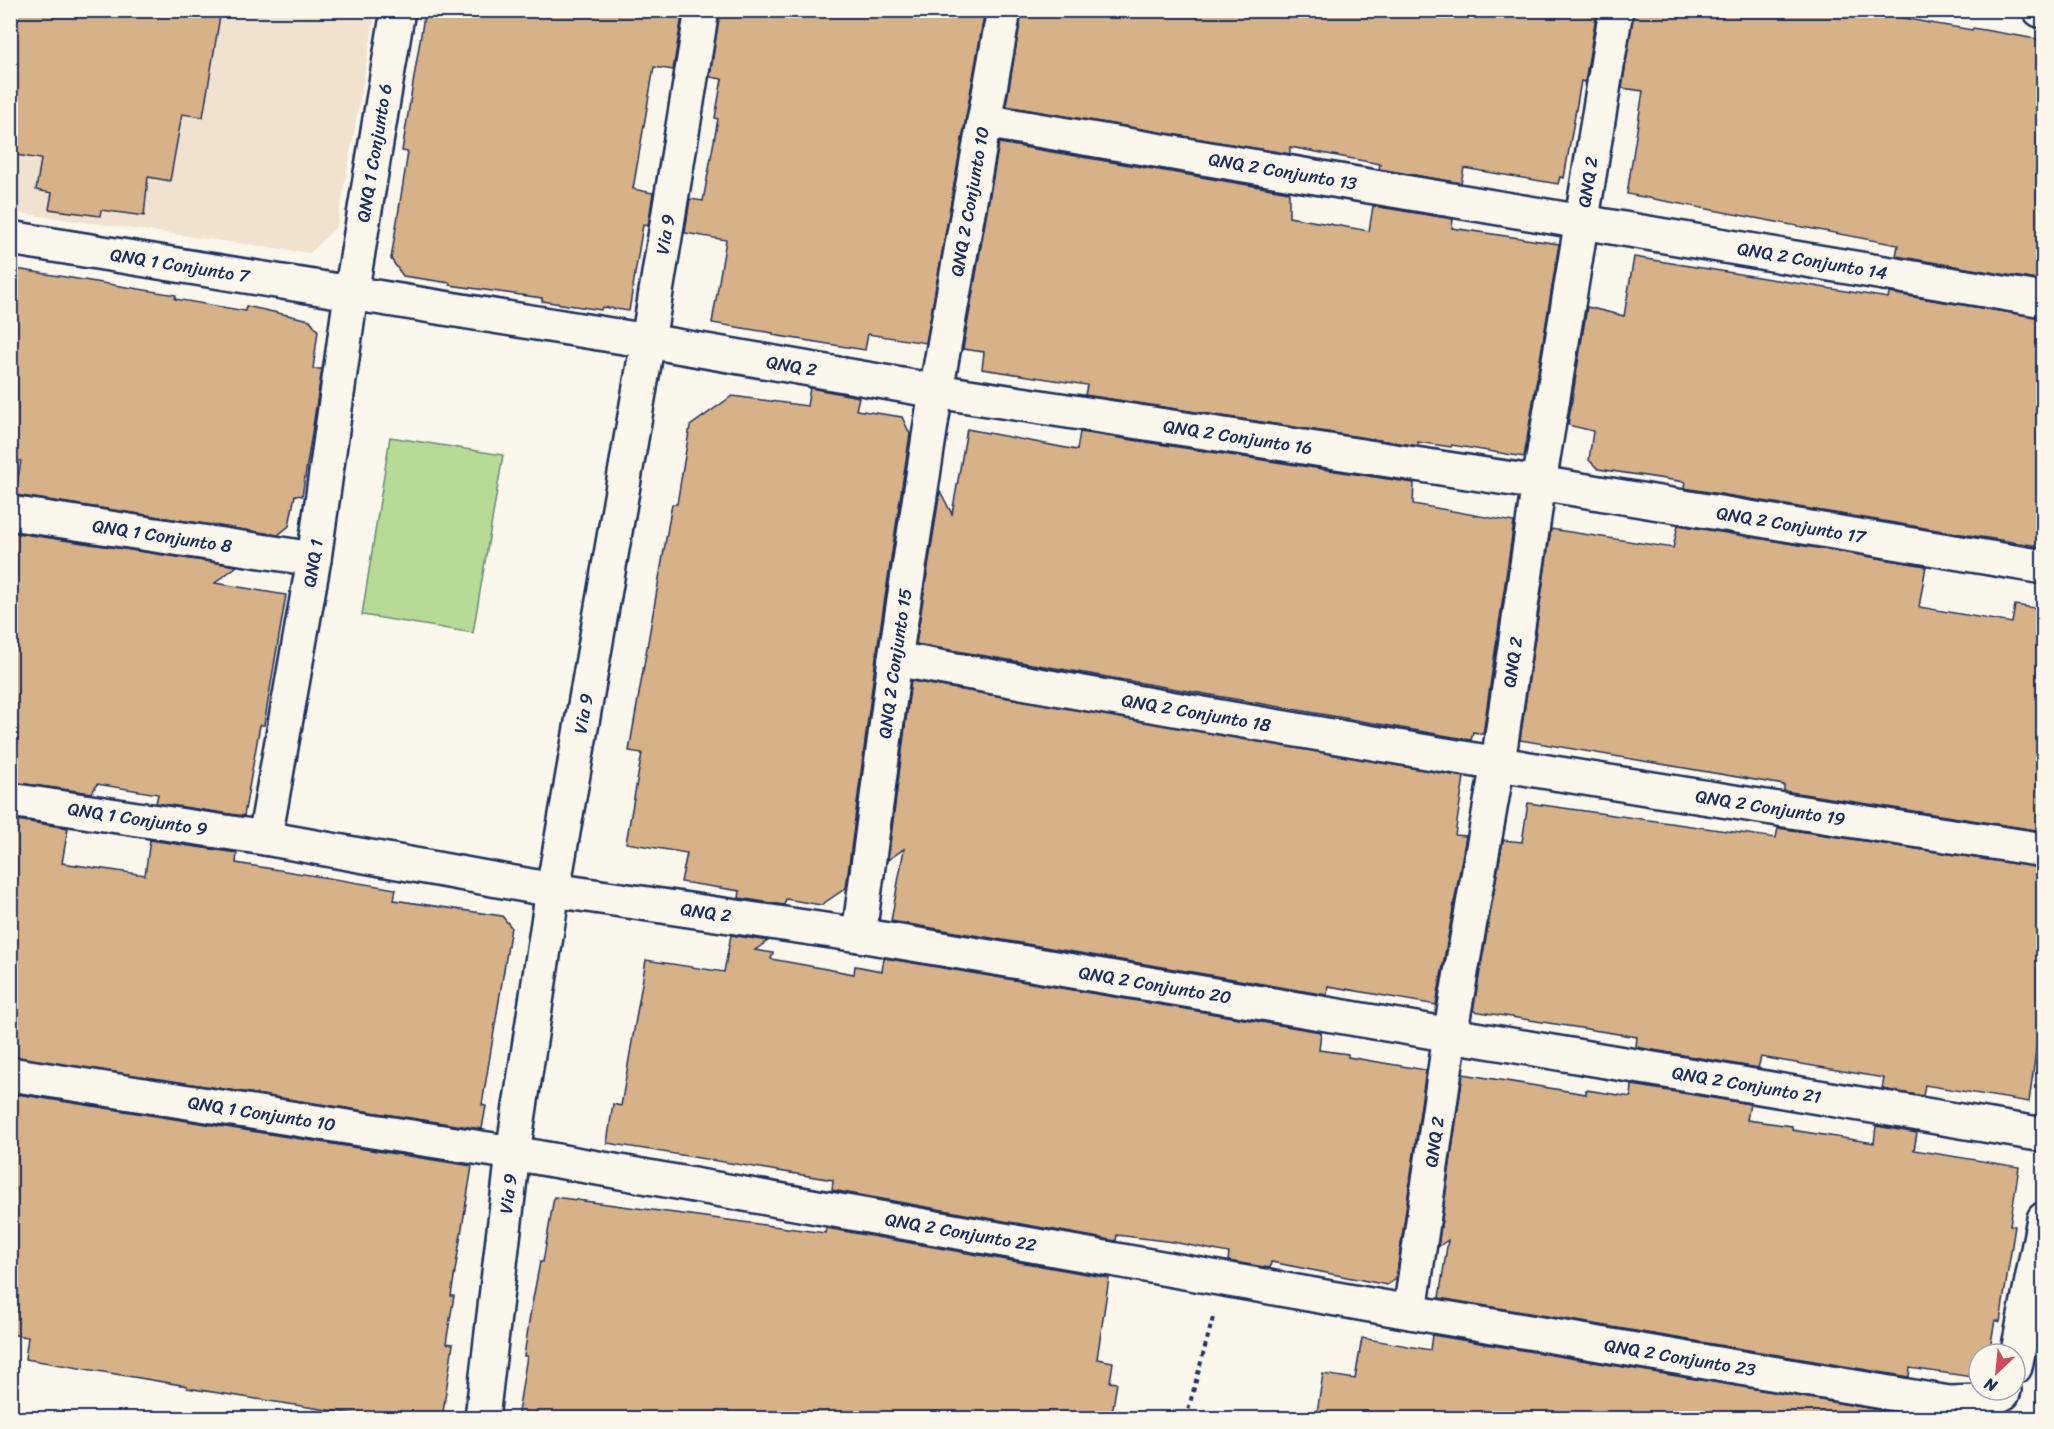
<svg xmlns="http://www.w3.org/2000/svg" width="2054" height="1429" font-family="Sriracha,sans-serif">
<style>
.built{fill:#f0e2ce}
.green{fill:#b7db96;stroke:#69857a;stroke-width:1.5}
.building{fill:#d7b188;stroke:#1b2f5e;stroke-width:1.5}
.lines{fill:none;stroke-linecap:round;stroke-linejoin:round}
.minor-casing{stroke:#1b2f5e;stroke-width:38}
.path{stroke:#1b2f5e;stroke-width:4;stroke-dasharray:4.5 4.5;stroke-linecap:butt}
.minor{stroke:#fbf7ec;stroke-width:33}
.labels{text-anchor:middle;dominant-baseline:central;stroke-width:4.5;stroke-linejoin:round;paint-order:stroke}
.street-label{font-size:18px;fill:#1b2f5e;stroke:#fbf7ec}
</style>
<rect width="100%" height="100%" fill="#fbf7ec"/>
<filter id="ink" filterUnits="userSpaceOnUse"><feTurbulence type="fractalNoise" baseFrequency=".0167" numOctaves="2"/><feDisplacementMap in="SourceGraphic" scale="12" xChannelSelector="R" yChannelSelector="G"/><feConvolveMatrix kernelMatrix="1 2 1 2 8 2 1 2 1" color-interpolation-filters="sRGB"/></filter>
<g filter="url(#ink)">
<path class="built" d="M 11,11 L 376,11 L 337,226 L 310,253 L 11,212 Z"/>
<path class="green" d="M 390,437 L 503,455 L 473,633 L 362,615 Z"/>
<g class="building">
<path d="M 15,10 L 221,10 L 203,117 L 182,114 L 170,181 L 148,177 L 144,216 L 101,210 L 100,216 L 49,209 L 52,193 L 36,190 L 41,159 L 10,154 L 10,38 Z"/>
<path d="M 425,10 L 683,10 L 673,70 L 654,67 L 633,189 L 653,193 L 648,226 L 643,225 L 629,311 L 602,307 L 601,310 L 542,301 L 542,298 L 450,285 L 450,283 L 403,276 L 391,259 L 408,152 L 402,151 Z"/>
<path d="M 720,10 L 985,10 L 926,343 L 868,334 L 865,350 L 773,335 L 773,333 L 712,323 L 726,240 L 685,233 L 690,199 L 703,201 L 718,119 L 715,118 L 722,79 L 710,77 Z"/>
<path d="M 1022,10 L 1597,10 L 1585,82 L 1581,81 L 1564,178 L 1560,177 L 1558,184 L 1464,168 L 1461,183 L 1379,169 L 1380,164 L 1290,147 L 1290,154 L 1006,106 Z"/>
<path d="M 1634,10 L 1860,10 L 1930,23 L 1972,30 L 1973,28 L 2043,40 L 2043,281 L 1896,256 L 1898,245 L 1627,194 L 1643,91 L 1622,88 Z"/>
<path d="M 999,143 L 1289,192 L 1289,217 L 1369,231 L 1373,206 L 1453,219 L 1452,228 L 1559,244 L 1524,457 L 1452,445 L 1451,447 L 1418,442 L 1418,446 L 1085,395 L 1087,385 L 982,369 L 984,352 L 963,349 Z"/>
<path d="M 1634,257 L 1888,298 L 1889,293 L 2043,318 L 2043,543 L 2039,542 L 2038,546 L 1949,532 L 1684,488 L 1685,482 L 1598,469 L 1589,460 L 1593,431 L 1568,425 L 1587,307 L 1624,316 Z"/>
<path d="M 10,268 L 176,295 L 175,299 L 245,311 L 246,306 L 310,320 L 318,331 L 313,369 L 322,369 L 302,496 L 295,495 L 289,526 L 278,535 L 15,495 L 21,461 L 10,459 Z"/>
<path d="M 810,388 L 859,397 L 856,410 L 902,417 L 910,434 L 876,657 L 846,888 L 821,905 L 786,899 L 784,905 L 739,898 L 740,891 L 681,882 L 687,853 L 626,843 L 642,753 L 629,751 L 672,504 L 677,504 L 690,426 L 732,396 L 807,406 Z"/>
<path d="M 967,429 L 1077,450 L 1080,432 L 1414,483 L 1413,504 L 1514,522 L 1483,734 L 1473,732 L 1471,740 L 916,644 L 940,491 L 952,514 Z"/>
<path d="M 1678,525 L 1926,566 L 1919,607 L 2012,623 L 2015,605 L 2043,609 L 2043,831 L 1784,791 L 1784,785 L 1520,740 L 1551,529 L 1673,548 Z"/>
<path d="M 10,532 L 237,566 L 215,583 L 286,595 L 264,725 L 260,725 L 244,816 L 156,803 L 158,794 L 97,784 L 92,793 L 10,782 Z"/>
<path d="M 911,681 L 1464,777 L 1455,835 L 1466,836 L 1436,1005 L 1328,986 L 1327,995 L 891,921 L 904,849 L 888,860 Z"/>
<path d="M 1528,803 L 1776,838 L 1778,828 L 2043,868 L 2043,1044 L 2037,1044 L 2029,1102 L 1925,1085 L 1923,1096 L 1882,1089 L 1884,1078 L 1761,1057 L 1758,1068 L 1636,1047 L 1637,1037 L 1473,1011 L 1503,840 L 1522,842 Z"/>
<path d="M 10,819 L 68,828 L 62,863 L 145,875 L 150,840 L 237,853 L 236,863 L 396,889 L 394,900 L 502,916 L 511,927 L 482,1105 L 486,1106 L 482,1129 L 10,1056 Z"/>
<path d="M 731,935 L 768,941 L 755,950 L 773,953 L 771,959 L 854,974 L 855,966 L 882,971 L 884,958 L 1321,1032 L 1319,1050 L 1348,1054 L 1348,1057 L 1426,1070 L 1396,1279 L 1387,1285 L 1271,1262 L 1270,1268 L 1228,1261 L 1229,1253 L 1173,1242 L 1117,1235 L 1116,1241 L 832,1190 L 833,1180 L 607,1143 L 613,1104 L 621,1106 L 646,960 L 724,972 Z"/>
<path d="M 1463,1074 L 1586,1094 L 1586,1090 L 1631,1097 L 1632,1085 L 1750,1104 L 1747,1120 L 1792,1126 L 1792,1130 L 1874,1143 L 1876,1126 L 1917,1133 L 1914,1150 L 2019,1167 L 2010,1225 L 2015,1226 L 2000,1322 L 1995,1320 L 1989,1354 L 1979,1354 L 1979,1378 L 1910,1368 L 1909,1377 L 1439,1298 L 1448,1240 L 1438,1247 Z"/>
<path d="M 10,1093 L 472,1166 L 451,1296 L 454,1296 L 446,1343 L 453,1344 L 442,1419 L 385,1419 L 187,1388 L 187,1386 L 25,1359 L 28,1337 L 10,1334 Z"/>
<path d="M 554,1197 L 825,1233 L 826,1228 L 1109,1278 L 1097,1359 L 1113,1362 L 1110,1382 L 1117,1383 L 1111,1419 L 517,1419 L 527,1356 L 524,1356 L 531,1309 L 540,1262 L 543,1262 Z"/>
<path d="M 1432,1335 L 1903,1414 L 1902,1419 L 1316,1419 L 1323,1374 L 1355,1379 L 1362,1338 L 1430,1350 Z"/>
</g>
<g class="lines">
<defs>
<g id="minor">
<path d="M 2040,10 L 2044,11"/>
<path id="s1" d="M 984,121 L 2044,300"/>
<path id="s2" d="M 10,238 L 648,341 L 936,391 L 1539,483 L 2044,567"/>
<path id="s3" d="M 10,513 L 314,559"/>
<path id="s4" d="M 895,659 C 1277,729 1660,792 2044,850"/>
<path id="s5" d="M 10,800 L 265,838 L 553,890 L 859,935 L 2044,1135"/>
<path id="s6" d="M 265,838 L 314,559 L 351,294 L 398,10"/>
<path id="s7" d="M 859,935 L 895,659 L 936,391 L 1004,10"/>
<path id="s8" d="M 10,1074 L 513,1153 L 1410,1312 L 1949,1403 L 1984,1402 L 2003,1393 L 2004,1390"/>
<path id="s9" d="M 1410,1312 L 1450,1035 L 1498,763 L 1539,483 L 1616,10"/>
<path d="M 2015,1367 L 2044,1219"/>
<path id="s10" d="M 482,1418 L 513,1153 L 553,890 L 648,341 L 702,10"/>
</g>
</defs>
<use href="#minor" class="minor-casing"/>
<path class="path" d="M 1186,1418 L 1214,1314"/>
<use href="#minor" class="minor"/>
</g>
</g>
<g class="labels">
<g class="street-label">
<text stroke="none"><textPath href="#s6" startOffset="694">QNQ 1 Conjunto 6</textPath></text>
<text stroke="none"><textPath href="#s1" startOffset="303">QNQ 2 Conjunto 13</textPath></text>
<text stroke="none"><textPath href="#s9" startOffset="1144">QNQ 2</textPath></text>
<text stroke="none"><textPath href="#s7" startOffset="742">QNQ 2 Conjunto 10</textPath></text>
<text stroke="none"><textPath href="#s10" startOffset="1198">Via 9</textPath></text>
<text stroke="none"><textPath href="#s1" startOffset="840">QNQ 2 Conjunto 14</textPath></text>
<text stroke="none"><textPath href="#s2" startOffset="172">QNQ 1 Conjunto 7</textPath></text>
<text stroke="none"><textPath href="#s2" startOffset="792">QNQ 2</textPath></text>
<text stroke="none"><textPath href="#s2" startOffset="1244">QNQ 2 Conjunto 16</textPath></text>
<text stroke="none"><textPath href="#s2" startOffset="1804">QNQ 2 Conjunto 17</textPath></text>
<text stroke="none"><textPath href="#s3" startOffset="154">QNQ 1 Conjunto 8</textPath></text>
<text stroke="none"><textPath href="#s6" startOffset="279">QNQ 1</textPath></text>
<text stroke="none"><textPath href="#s9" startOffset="658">QNQ 2</textPath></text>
<text stroke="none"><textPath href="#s7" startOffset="274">QNQ 2 Conjunto 15</textPath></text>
<text stroke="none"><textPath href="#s10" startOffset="712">Via 9</textPath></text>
<text stroke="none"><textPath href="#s4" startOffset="306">QNQ 2 Conjunto 18</textPath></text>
<text stroke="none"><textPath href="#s4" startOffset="888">QNQ 2 Conjunto 19</textPath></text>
<text stroke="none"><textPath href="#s5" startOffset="129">QNQ 1 Conjunto 9</textPath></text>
<text stroke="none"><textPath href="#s5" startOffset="705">QNQ 2</textPath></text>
<text stroke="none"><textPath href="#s5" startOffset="1160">QNQ 2 Conjunto 20</textPath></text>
<text stroke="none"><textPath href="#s5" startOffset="1760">QNQ 2 Conjunto 21</textPath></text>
<text stroke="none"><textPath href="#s8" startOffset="255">QNQ 1 Conjunto 10</textPath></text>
<text stroke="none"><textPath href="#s9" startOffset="172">QNQ 2</textPath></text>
<text stroke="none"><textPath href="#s10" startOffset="226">Via 9</textPath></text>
<text stroke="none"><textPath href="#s8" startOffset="964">QNQ 2 Conjunto 22</textPath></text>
<text stroke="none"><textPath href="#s8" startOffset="1694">QNQ 2 Conjunto 23</textPath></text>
</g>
</g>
<rect width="2054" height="1429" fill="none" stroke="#fbf7ec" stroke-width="36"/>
<rect x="18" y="18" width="2018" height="1393" fill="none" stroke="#1b2f5e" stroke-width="2" filter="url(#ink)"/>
<g transform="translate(1997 1372) rotate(206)"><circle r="28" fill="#fbf7ec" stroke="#a1a7b3" stroke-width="1.5"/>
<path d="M0-4.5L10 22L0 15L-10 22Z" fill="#d1495b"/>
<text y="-9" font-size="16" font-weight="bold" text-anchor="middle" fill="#1b2f5e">N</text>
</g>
</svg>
